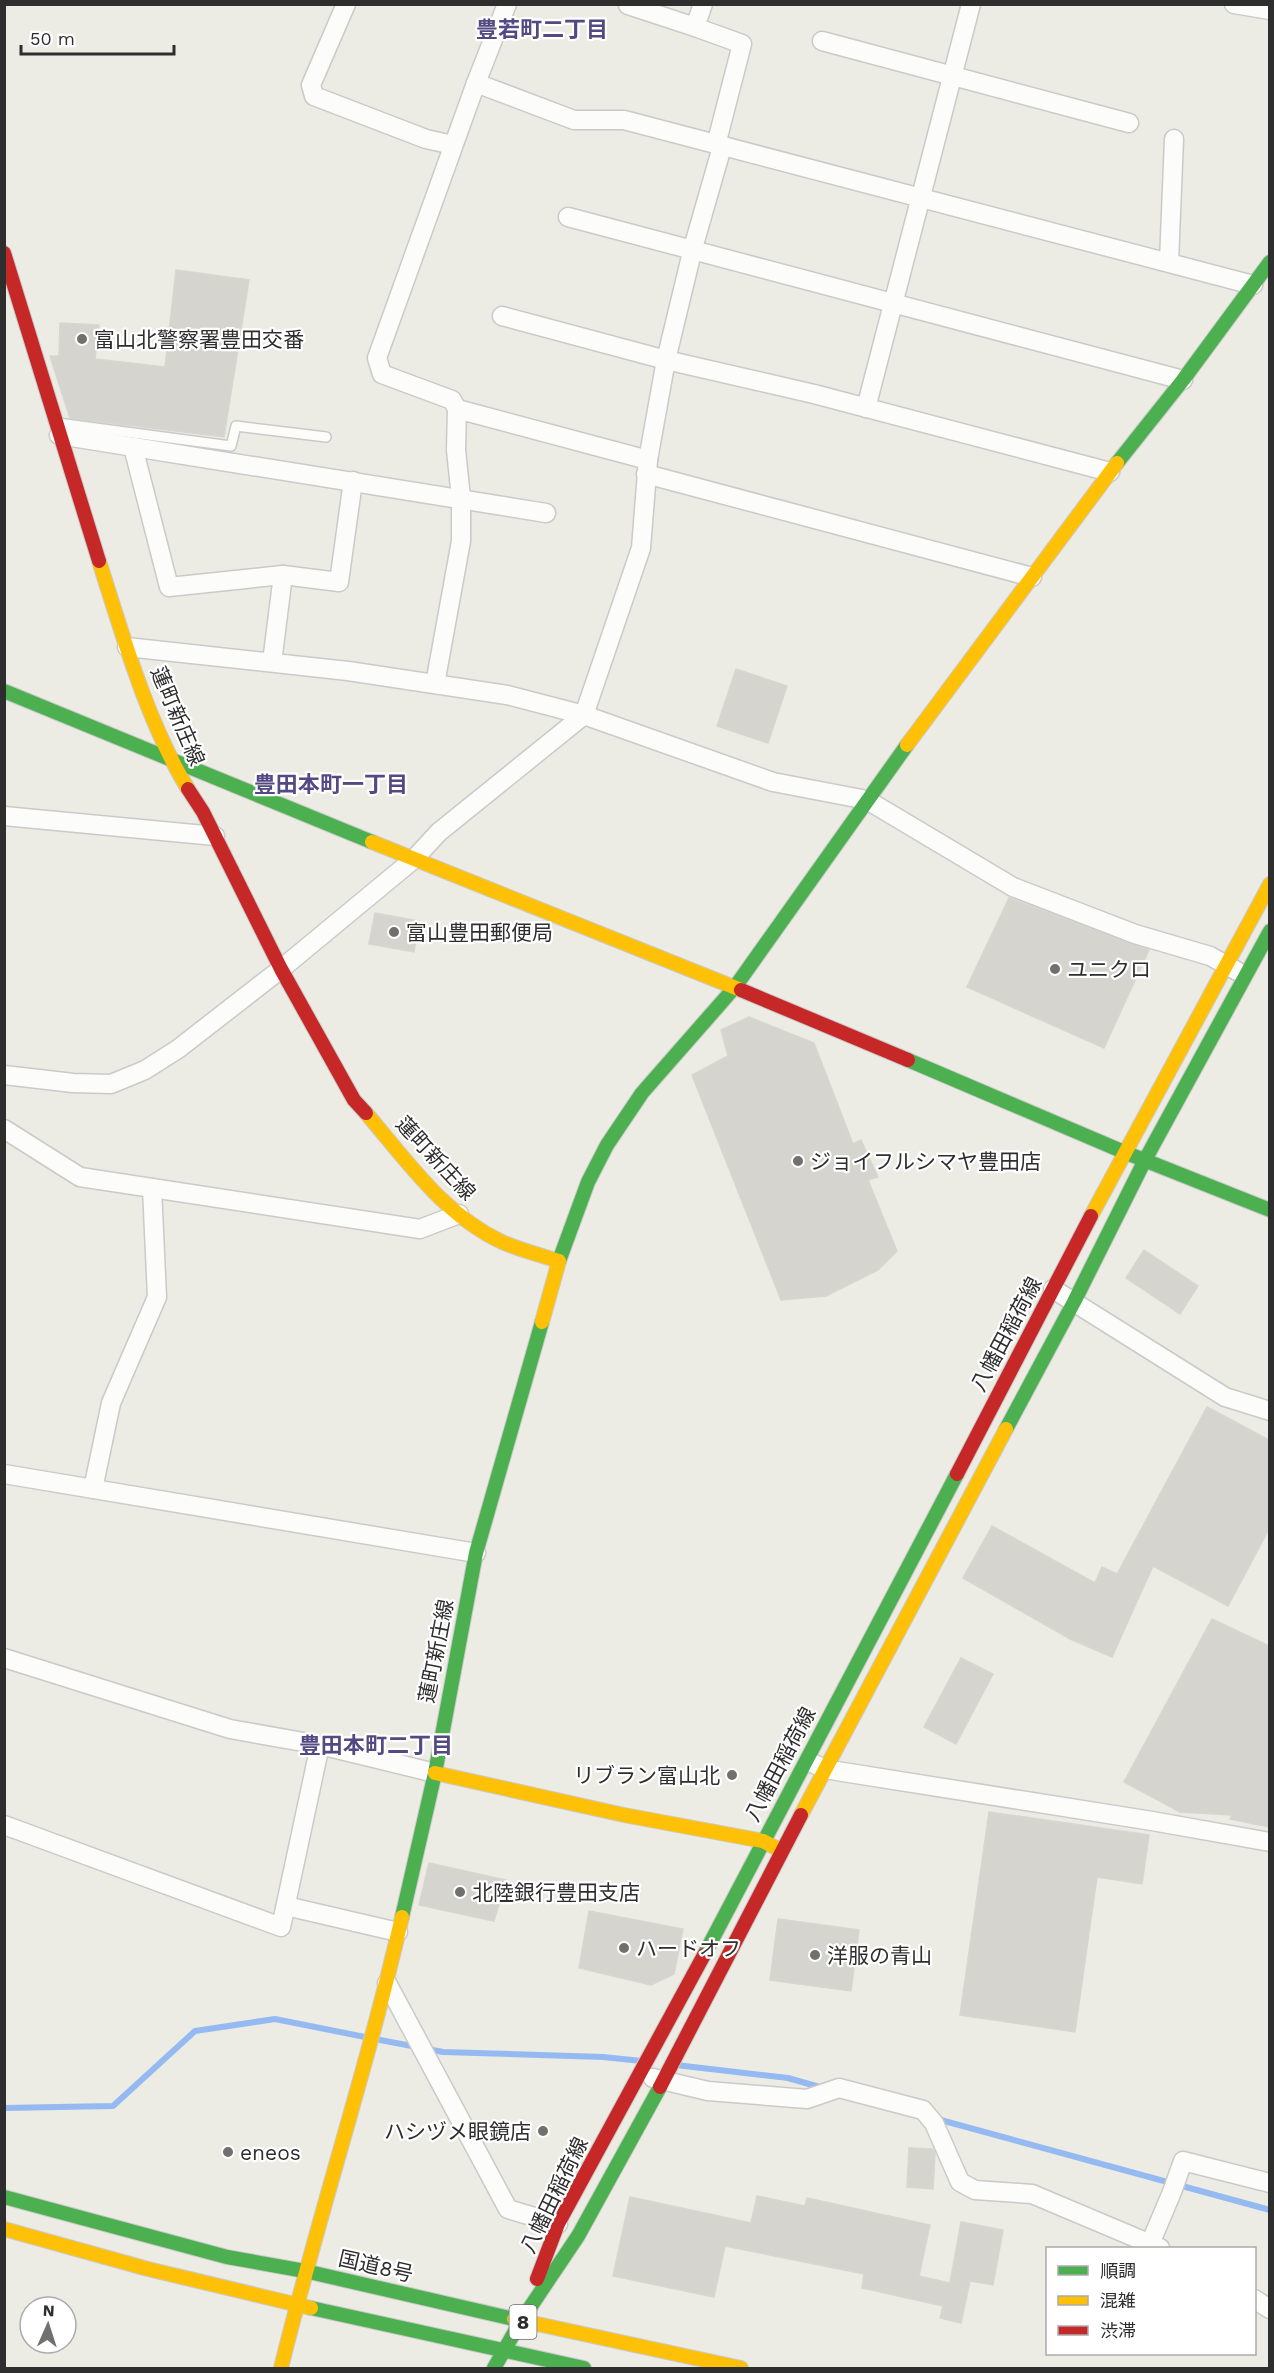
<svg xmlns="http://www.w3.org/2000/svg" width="1274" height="2373" font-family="'Work Sans','Noto Sans JP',sans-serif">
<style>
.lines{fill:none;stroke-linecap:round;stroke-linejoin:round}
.stream{stroke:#94baf1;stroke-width:6}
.building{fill:#d5d4ce;stroke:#d7d6d0;stroke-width:1.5}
.lane-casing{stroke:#cacac9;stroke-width:12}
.street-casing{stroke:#cacac9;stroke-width:21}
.fast-casing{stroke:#cacac9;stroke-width:16}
.slow-casing{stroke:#cacac9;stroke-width:16}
.jam-casing{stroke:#cacac9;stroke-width:16}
.lane{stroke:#fcfcfb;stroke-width:9}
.street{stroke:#fcfcfb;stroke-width:18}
.fast{stroke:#4caf50;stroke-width:14}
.slow{stroke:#ffc107;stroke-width:14}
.jam{stroke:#c62828;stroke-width:14}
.poi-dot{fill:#70706e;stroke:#fff;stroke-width:2}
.labels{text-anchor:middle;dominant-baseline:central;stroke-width:4.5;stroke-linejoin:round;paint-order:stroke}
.shield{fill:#fff;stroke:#6d6d6d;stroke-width:1.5}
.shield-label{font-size:20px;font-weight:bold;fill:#2e2e2e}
.poi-label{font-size:21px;fill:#2e2e2e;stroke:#fff;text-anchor:start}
.street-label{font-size:21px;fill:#2e2e2e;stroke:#fff}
.neighbourhood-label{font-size:22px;font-weight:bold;fill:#534a83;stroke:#fff}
</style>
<rect width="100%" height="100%" fill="#ecebe4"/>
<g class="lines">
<g class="stream">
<path d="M 375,2039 L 443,2052 L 603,2057 L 642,2061"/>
<path d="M 676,2065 L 788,2078 L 823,2088"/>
<path d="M 4,2108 L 113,2106 L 195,2031 L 275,2019 L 365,2037"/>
<path d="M 937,2119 L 1270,2210"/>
</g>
</g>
<g class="building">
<path d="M 176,270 L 249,280 L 224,437 L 70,418 L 50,356 L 59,356 L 60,323 L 99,325 L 95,359 L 165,367 Z"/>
<path d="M 736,669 L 787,686 L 768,743 L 717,726 Z"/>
<path d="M 1009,898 L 1149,950 L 1104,1048 L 967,987 Z"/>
<path d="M 375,913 L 419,921 L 414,952 L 369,944 Z"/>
<path d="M 749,1017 L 814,1043 L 853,1144 L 861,1140 L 878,1177 L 868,1180 L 897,1251 L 878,1270 L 826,1296 L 781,1300 L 692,1075 L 728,1056 L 721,1030 Z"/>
<path d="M 1144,1250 L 1198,1286 L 1180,1314 L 1126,1278 Z"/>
<path d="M 1207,1407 L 1269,1440 L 1269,1529 L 1228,1606 L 1153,1566 L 1112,1657 L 1070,1639 L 963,1578 L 992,1526 L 1095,1583 L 1102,1567 L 1117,1574 Z"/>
<path d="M 1212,1619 L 1269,1646 L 1269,1827 L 1230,1819 L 1232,1815 L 1180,1812 L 1124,1782 Z"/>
<path d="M 961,1658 L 993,1674 L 956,1744 L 924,1727 Z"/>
<path d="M 989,1812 L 1149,1835 L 1142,1884 L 1097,1877 L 1075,2032 L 960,2015 Z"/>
<path d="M 429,1863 L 506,1880 L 494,1921 L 419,1905 Z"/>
<path d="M 589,1911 L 683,1929 L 674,1974 L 651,1985 L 579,1968 Z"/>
<path d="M 778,1919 L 859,1930 L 851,1991 L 770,1980 Z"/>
<path d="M 909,2148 L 933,2149 L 935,2153 L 933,2189 L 907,2187 Z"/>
<path d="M 757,2196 L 805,2206 L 807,2198 L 930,2225 L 919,2276 L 950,2283 L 961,2222 L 1003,2230 L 993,2285 L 970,2281 L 961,2323 L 940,2318 L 943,2306 L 862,2288 L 864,2274 L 725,2246 L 714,2297 L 613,2276 L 630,2197 L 751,2223 Z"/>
</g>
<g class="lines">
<defs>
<path id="lane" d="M 58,423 L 231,446 L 236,426 L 326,437"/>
<g id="street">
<path d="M 346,4 L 311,85 L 314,96 L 426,139 L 453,145"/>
<path d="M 703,4 L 695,27 L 742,44 L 716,145"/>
<path d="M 1234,4 L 1270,10"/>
<path d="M 628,5 L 695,27"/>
<path d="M 822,41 L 1129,123"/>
<path d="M 476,83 L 574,120 L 624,120 L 1253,285"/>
<path d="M 568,217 L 1183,380"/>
<path d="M 1169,262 L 1174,139"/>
<path d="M 502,316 L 666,360 L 814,394 L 1110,472"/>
<path d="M 866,408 L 971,4"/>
<path d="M 457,409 L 648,460"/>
<path d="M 59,435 L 546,513"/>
<path d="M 133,447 L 169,587 L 283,575 L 339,582 L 353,481"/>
<path d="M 646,474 L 1032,577"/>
<path d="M 127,647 L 348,671 L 507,695 L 584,715 L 773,782 L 867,800 L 1013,887 L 1135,934 L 1210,956 L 1237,971"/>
<path d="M 272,662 L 283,575"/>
<path d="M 435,684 L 461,541 L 461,498 L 456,450 L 457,409 L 452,400 L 382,374 L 377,358 L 476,83 L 507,4"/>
<path d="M 4,816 L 215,836"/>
<path d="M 4,1075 L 73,1083 L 111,1084 L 145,1070 L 178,1049 L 281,969 L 414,859 L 439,832 L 584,715 L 641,548 L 648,460 L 666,360 L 693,248 L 722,147"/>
<path d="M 4,1129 L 80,1177 L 420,1229 L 459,1214"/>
<path d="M 1053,1289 L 1225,1397 L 1270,1411"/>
<path d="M 4,1474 L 476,1553"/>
<path d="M 93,1489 L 111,1403 L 157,1297 L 152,1188"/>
<path d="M 4,1658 L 230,1729 L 320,1745 L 435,1773"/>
<path d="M 814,1764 L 825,1769 L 843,1772 L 1152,1821 L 1270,1842"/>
<path d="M 4,1825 L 281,1927 L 320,1745"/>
<path d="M 286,1906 L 398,1932"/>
<path d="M 387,1983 L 508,2209 L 558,2224"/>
<path d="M 653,2078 L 708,2091 L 807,2099 L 839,2088 L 923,2110 L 934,2123 L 960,2182 L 975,2190 L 1032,2194 L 1160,2248"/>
<path d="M 1150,2244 L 1172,2192 L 1183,2161 L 1270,2183"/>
<path d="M 1254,2299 L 1270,2309"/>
</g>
<g id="fast">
<path d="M 1117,463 L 1183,380 L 1270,262"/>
<path d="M 4,691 L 372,842"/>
<path d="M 908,1060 L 1124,1152 L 1270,1210"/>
<path d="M 559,1261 L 588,1182 L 607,1145 L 642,1093 L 735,987 L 907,745"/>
<path d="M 1006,1429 L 1074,1302 L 1145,1160 L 1270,931"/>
<path d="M 402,1917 L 435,1773 L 476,1553 L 542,1322"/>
<path d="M 704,1955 L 957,1474"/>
<path d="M 4,2197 L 227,2257 L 305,2271 L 514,2319"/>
<path d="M 311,2308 L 584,2368"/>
<path d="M 494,2368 L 521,2321 L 578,2236 L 660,2087"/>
</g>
<g id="slow">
<path d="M 99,561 C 123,636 147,722 188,789"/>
<path d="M 907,745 L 1117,463"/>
<path d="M 372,842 L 741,990"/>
<path d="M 366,1113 C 407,1161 444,1215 502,1242 C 520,1250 540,1255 559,1261 L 542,1322"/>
<path d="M 1091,1216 L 1270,884"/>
<path d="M 435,1773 L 624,1815 L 763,1841 L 776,1848"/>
<path d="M 801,1815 L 1006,1429"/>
<path d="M 4,2229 L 148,2269 L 311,2308"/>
<path d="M 514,2319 L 741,2368"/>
<path d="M 281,2368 C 318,2217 367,2069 402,1917"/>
</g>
<g id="jam">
<path d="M 4,253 L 99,561"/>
<path d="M 188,789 L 203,812 L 281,969 L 354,1100 L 366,1113"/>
<path d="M 741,990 L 908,1060"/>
<path d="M 957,1474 L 1091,1216"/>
<path d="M 660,2087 L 801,1815"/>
<path d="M 537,2279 L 558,2224 L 704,1955"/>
</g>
</defs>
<use href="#lane" class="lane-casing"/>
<use href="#street" class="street-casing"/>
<use href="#fast" class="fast-casing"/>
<use href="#slow" class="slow-casing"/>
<use href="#jam" class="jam-casing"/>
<use href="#lane" class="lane"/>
<use href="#street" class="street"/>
<use href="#fast" class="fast"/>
<use href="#slow" class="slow"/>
<use href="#jam" class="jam"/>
</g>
<g class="poi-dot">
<circle cx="82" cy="339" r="6"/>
<circle cx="394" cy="932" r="6"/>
<circle cx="1055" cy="969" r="6"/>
<circle cx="798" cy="1161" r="6"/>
<circle cx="732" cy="1775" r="6"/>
<circle cx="460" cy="1892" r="6"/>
<circle cx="624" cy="1948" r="6"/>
<circle cx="815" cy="1955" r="6"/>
<circle cx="543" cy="2131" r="6"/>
<circle cx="228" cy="2152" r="6"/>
</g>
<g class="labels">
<rect class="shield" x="509.5" y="2305" width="27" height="34" rx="4.5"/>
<g class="shield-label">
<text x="523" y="2322">8</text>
</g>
<g class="poi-label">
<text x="94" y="339">富山北警察署豊田交番</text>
<text x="406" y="932">富山豊田郵便局</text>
<text x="1067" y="969">ユニクロ</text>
<text x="810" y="1161">ジョイフルシマヤ豊田店</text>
<text x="720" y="1775" text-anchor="end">リブラン富山北</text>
<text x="472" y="1892">北陸銀行豊田支店</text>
<text x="636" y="1948">ハードオフ</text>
<text x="827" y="1955">洋服の青山</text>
<text x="531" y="2131" text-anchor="end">ハシヅメ眼鏡店</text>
<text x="240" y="2152">eneos</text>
</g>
<g class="street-label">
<text transform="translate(178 716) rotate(67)">蓮町新庄線</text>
<text transform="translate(436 1158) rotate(47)">蓮町新庄線</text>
<text transform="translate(1006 1334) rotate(-62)">八幡田稲荷線</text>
<text transform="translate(436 1651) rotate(-79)">蓮町新庄線</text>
<text transform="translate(780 1764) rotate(-62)">八幡田稲荷線</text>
<text transform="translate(554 2195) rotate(-64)">八幡田稲荷線</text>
<text transform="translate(376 2266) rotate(13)">国道8号</text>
</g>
<g class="neighbourhood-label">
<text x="542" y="29">豊若町二丁目</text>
<text x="331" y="784">豊田本町一丁目</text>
<text x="376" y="1745">豊田本町二丁目</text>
</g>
</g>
<rect width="1274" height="2373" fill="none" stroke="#2e2e2e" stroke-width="12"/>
<rect x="1046" y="2247" width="210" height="108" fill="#ffffff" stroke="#ababab" stroke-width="1.5"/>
<rect x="1058" y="2266" width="30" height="9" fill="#4caf50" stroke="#ababab" stroke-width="1.5"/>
<text x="1100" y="2277" font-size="18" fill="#2e2e2e">順調</text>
<rect x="1058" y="2296" width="30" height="9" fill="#ffc107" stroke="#ababab" stroke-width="1.5"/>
<text x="1100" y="2307" font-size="18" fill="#2e2e2e">混雑</text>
<rect x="1058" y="2326" width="30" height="9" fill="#c62828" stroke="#ababab" stroke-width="1.5"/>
<text x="1100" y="2337" font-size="18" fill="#2e2e2e">渋滞</text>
<g transform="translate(48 2325) rotate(3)"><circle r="28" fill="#ffffff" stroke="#ababab" stroke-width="1.5"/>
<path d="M0-4.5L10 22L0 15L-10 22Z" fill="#70706e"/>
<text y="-9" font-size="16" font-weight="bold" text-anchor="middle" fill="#2e2e2e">N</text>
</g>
<path d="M21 45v9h153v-9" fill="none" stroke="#2e2e2e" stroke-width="3"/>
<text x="30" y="45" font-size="18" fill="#2e2e2e" stroke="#ffffff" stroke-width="4.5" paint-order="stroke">50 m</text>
</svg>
